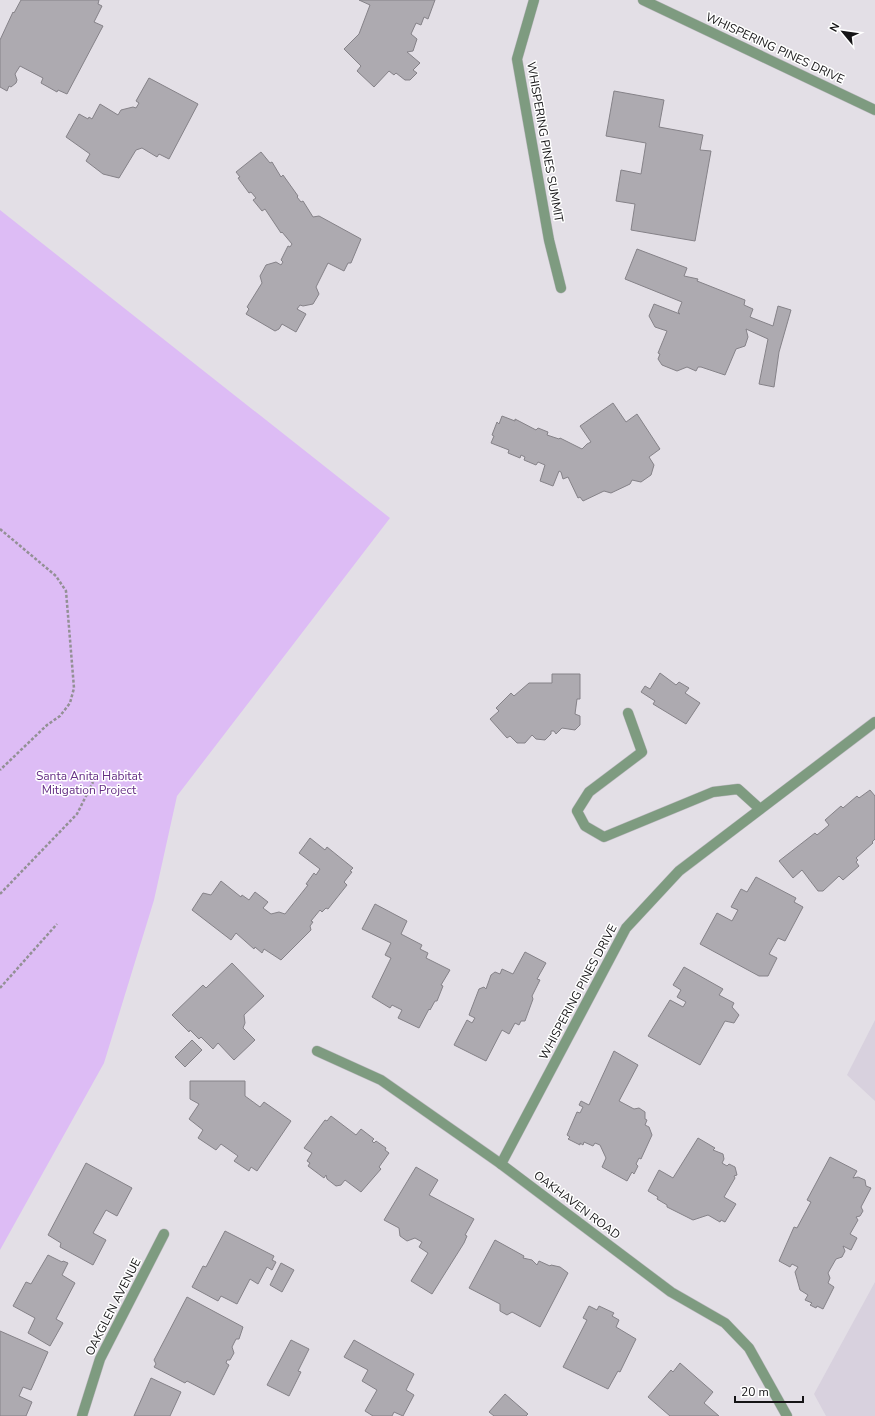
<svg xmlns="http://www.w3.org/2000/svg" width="875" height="1416" font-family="'Nunito Sans',sans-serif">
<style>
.built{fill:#d8d1de}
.green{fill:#ddbcf5}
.building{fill:#adaab0;stroke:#858288}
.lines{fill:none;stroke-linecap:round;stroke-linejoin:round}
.service-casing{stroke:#bebac1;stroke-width:11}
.minor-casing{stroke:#bebac1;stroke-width:11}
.path{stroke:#939095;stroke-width:2.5;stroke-dasharray:3 2;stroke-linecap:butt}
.service{stroke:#7e9b80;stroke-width:10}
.minor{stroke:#7e9b80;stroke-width:10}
.labels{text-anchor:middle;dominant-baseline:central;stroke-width:3;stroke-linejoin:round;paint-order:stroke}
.street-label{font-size:12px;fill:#151416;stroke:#fff}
.park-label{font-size:12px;fill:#652f85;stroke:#fff}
</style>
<rect width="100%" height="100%" fill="#e3dfe6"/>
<g class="built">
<path d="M 875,1020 L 875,1101 L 847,1075 Z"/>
<path d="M 875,1282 L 875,1416 L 826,1416 L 814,1394 Z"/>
</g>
<path class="green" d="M 0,210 L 390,518 L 177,796 L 154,900 L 104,1063 L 0,1250 Z"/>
<g class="building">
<path d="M 21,0 L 99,0 L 98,4 L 102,6 L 94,22 L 103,26 L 67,94 L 58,90 L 57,92 L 41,83 L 43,78 L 20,66 L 15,74 L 17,80 L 16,83 L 11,87 L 9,86 L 7,91 L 0,87 L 0,40 L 13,12 L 14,13 Z"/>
<path d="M 359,0 L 435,0 L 428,19 L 424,17 L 421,25 L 416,23 L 411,34 L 417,39 L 413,51 L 407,52 L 420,63 L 413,70 L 417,73 L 410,80 L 405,80 L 396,73 L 394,75 L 389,71 L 374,87 L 357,71 L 361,66 L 344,49 L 359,34 L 370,5 Z"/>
<path d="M 149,78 L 198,104 L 169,159 L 159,154 L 157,157 L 142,148 L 136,150 L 119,178 L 103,174 L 86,161 L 90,154 L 66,137 L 79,114 L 88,119 L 89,117 L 92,119 L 100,104 L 118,115 L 121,110 L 133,107 L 136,108 L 139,103 L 136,101 Z"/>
<path d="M 614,91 L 664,100 L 659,127 L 703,135 L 700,150 L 711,151 L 695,241 L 631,230 L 635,204 L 616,201 L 621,170 L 641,174 L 646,143 L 606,136 Z"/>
<path d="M 261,152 L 270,163 L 272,162 L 281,177 L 283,175 L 298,196 L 297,197 L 301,202 L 303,201 L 313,217 L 319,216 L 361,239 L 351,263 L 348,263 L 344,271 L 328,263 L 316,287 L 319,294 L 313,304 L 303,306 L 300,305 L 297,309 L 306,314 L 296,332 L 282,324 L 279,329 L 275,331 L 246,314 L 249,309 L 247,307 L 262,283 L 260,276 L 266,265 L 276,262 L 281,265 L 283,262 L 281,260 L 288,246 L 290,247 L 292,244 L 282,232 L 281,233 L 265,209 L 262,211 L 253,200 L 256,198 L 251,192 L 249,193 L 238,178 L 240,177 L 236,172 Z"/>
<path d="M 637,249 L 687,268 L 684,276 L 698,279 L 697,281 L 745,300 L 744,305 L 753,309 L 750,317 L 773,326 L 778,306 L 791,310 L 779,352 L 774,387 L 759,384 L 768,339 L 746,329 L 748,337 L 745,346 L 736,349 L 725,375 L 701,367 L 698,367 L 696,371 L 687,367 L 677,371 L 662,365 L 658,359 L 660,354 L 658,353 L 667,331 L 655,327 L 649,316 L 654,304 L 680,314 L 678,312 L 682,302 L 625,279 Z"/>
<path d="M 613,403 L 626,422 L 637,414 L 660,449 L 649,457 L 654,465 L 651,475 L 641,482 L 632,480 L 630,484 L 611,493 L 604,491 L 583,501 L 580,497 L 578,498 L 568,477 L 563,479 L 561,472 L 559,471 L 553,486 L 540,481 L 545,465 L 538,462 L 536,465 L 524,460 L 525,457 L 521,455 L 520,458 L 508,453 L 509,450 L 491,443 L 494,436 L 492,435 L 497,422 L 499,424 L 502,416 L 515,421 L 515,419 L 536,430 L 538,428 L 548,432 L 547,435 L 559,439 L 560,438 L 582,449 L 587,444 L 591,442 L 580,426 Z"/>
<path d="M 660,673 L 676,685 L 679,682 L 689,688 L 685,693 L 700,703 L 686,724 L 653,704 L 655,701 L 641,692 L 645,686 L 650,689 Z"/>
<path d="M 552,674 L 580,674 L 580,699 L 577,699 L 575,714 L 580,716 L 580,725 L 575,730 L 562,728 L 556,734 L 554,731 L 551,731 L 551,734 L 545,740 L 536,739 L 532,735 L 525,743 L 517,743 L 510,736 L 507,738 L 490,719 L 499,711 L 496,708 L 511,693 L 514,696 L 529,683 L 552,683 Z"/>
<path d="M 870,790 L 875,796 L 875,839 L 872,842 L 873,843 L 856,858 L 858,860 L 856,862 L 859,866 L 843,880 L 839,876 L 823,891 L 818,891 L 802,870 L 793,878 L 779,861 L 815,833 L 817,835 L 829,825 L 825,820 L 841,806 L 843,808 L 857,796 L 859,798 Z"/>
<path d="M 310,838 L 325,850 L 327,847 L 353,868 L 350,871 L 352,872 L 344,882 L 347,885 L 328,909 L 326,908 L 322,912 L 320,910 L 311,921 L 313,922 L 310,926 L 311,930 L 281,960 L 264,949 L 262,953 L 255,947 L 254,949 L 236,933 L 231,940 L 192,910 L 203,893 L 211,895 L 221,881 L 241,897 L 242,895 L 249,900 L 255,892 L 268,902 L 263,908 L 271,914 L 279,912 L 285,914 L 308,885 L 306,884 L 314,873 L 316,875 L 320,869 L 299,853 Z"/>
<path d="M 756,877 L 796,898 L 794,902 L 803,907 L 785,941 L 778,938 L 769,954 L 777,958 L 768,976 L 759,976 L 700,944 L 717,913 L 732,921 L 738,910 L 731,907 L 741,889 L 747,892 Z"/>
<path d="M 375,904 L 407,921 L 401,934 L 422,945 L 420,949 L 428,953 L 426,958 L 450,970 L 441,985 L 443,986 L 437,1001 L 435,1001 L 430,1010 L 429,1009 L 419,1028 L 398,1018 L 402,1010 L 392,1005 L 390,1008 L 372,997 L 391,958 L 385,955 L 391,943 L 362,929 Z"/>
<path d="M 525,952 L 546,963 L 537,979 L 540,980 L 532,996 L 533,999 L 525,1021 L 521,1021 L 519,1025 L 515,1023 L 509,1034 L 502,1030 L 486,1061 L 454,1045 L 467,1020 L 472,1023 L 475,1018 L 469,1015 L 479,989 L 484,987 L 486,989 L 491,975 L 495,972 L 500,974 L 502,969 L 513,974 Z"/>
<path d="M 232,963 L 264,996 L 244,1015 L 245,1023 L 243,1028 L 255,1040 L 234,1060 L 218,1043 L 213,1049 L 201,1037 L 199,1039 L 190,1030 L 189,1032 L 172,1015 L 203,985 L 206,988 Z"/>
<path d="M 684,967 L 723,989 L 719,995 L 734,1003 L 732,1007 L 739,1015 L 734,1023 L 725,1021 L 700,1065 L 648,1036 L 670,1000 L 683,1007 L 686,1002 L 677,997 L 681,990 L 673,985 Z"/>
<path d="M 192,1040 L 202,1050 L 185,1067 L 175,1057 Z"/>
<path d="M 614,1051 L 638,1065 L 619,1101 L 634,1109 L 639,1108 L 645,1112 L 645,1119 L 647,1120 L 645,1125 L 649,1127 L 652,1135 L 641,1159 L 639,1158 L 636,1164 L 638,1166 L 634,1174 L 632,1172 L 627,1181 L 602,1167 L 606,1158 L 600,1145 L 595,1143 L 593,1146 L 584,1142 L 583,1145 L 580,1143 L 580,1145 L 568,1139 L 570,1137 L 567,1135 L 577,1112 L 580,1113 L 583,1107 L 579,1105 L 581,1101 L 589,1105 Z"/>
<path d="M 190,1081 L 245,1081 L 245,1096 L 260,1107 L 264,1102 L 291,1121 L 257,1171 L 251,1167 L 249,1171 L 234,1161 L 238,1156 L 221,1144 L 216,1150 L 198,1138 L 203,1130 L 189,1119 L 199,1104 L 190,1099 Z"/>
<path d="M 331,1116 L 356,1135 L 361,1129 L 374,1139 L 372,1141 L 374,1143 L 376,1141 L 386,1148 L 385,1150 L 389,1153 L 379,1167 L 381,1169 L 361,1192 L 345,1180 L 341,1185 L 336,1186 L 327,1179 L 326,1175 L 324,1178 L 308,1166 L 310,1163 L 307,1161 L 312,1153 L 304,1148 L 325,1120 L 327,1121 Z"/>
<path d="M 698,1138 L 715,1148 L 713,1150 L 723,1154 L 724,1159 L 722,1163 L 727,1166 L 729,1164 L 735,1167 L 737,1175 L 734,1176 L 735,1178 L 724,1197 L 736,1204 L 725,1222 L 721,1220 L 720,1222 L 708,1215 L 693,1220 L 667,1207 L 667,1205 L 657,1199 L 658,1197 L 648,1191 L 659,1170 L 673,1178 Z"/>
<path d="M 830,1157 L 857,1171 L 853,1178 L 858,1177 L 865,1180 L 866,1186 L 871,1188 L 861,1207 L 863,1211 L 860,1216 L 856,1217 L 858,1220 L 850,1234 L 857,1238 L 851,1250 L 843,1246 L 845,1251 L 842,1257 L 836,1259 L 828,1273 L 830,1278 L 828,1283 L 834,1287 L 823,1309 L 817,1306 L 816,1308 L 810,1305 L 812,1303 L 805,1300 L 808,1295 L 800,1290 L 795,1272 L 798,1267 L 792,1264 L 790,1267 L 779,1261 L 794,1227 L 797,1228 L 811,1202 L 807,1200 Z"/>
<path d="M 86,1163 L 132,1188 L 117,1216 L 106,1210 L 93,1233 L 106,1240 L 93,1265 L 60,1247 L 61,1243 L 48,1235 Z"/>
<path d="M 416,1167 L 438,1180 L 429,1195 L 474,1219 L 465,1235 L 467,1236 L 464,1243 L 432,1294 L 411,1281 L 428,1253 L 419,1247 L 422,1242 L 415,1238 L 407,1241 L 400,1236 L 399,1228 L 384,1220 Z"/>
<path d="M 225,1231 L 274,1256 L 272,1260 L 276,1262 L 272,1270 L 267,1267 L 258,1284 L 250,1279 L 237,1304 L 221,1296 L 218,1301 L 192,1287 L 203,1266 L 206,1267 Z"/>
<path d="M 495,1240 L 524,1256 L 523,1258 L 532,1260 L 537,1265 L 539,1261 L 550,1266 L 551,1265 L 560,1267 L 568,1273 L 540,1327 L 512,1312 L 507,1315 L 500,1311 L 500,1304 L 469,1288 Z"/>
<path d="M 48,1255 L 62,1262 L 63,1261 L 68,1263 L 62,1275 L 75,1283 L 56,1319 L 63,1323 L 50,1346 L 28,1333 L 35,1318 L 13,1306 L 26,1282 L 31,1284 Z"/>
<path d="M 281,1263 L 294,1270 L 282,1292 L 270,1285 Z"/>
<path d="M 187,1297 L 243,1327 L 239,1339 L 236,1339 L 232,1347 L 234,1353 L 230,1360 L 227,1360 L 226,1363 L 229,1365 L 214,1395 L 187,1381 L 185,1383 L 154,1367 L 156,1364 L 154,1360 Z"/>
<path d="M 589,1306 L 597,1310 L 599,1306 L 614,1313 L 612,1316 L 619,1320 L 616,1327 L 636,1339 L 620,1372 L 618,1371 L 608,1389 L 563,1367 L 587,1320 L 583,1318 Z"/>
<path d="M 0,1331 L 48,1352 L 31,1390 L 23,1387 L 19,1396 L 32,1402 L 26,1416 L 0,1416 Z"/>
<path d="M 291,1340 L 309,1349 L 298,1371 L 301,1372 L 289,1396 L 267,1385 Z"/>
<path d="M 354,1340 L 414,1374 L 406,1390 L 414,1395 L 403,1416 L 394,1412 L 392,1416 L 373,1416 L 365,1411 L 377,1390 L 362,1381 L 368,1370 L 344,1357 Z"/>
<path d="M 680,1363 L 713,1392 L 704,1403 L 719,1416 L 670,1416 L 648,1397 L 671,1370 L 673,1372 Z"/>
<path d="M 151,1378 L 181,1392 L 170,1416 L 134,1416 Z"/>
<path d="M 505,1394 L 528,1414 L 526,1416 L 494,1416 L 489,1412 Z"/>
</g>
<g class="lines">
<defs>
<path id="service" d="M 628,713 L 642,752 L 589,792 L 577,811 L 585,826 L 604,837 L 713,792 L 738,789 L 760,809"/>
<g id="minor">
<path d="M 534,0 L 517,59 L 549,240 L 561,288"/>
<path d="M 643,0 L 875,110"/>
<path d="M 317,1051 L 381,1080 L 501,1164 L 671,1292 L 725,1323 L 749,1348 L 787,1416"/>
<path d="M 501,1164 L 626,928 L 679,871 L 875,722"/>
<path d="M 82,1416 L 100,1359 L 164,1234"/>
</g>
</defs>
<use href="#service" class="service-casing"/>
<use href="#minor" class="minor-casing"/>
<g class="path">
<path d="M 0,529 L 56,576 L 66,591 L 74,688 L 70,703 L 60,716 L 47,725 L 0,770"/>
<path d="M 0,894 L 77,814 L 93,782"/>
<path d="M 0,988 L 57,924"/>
</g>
<use href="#service" class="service"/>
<use href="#minor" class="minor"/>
</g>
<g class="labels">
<g class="street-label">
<text transform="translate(775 48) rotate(25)">WHISPERING PINES DRIVE</text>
<text transform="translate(545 142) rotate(80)">WHISPERING PINES SUMMIT</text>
<text transform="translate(578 992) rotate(-62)">WHISPERING PINES DRIVE</text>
<text transform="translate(577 1205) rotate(37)">OAKHAVEN ROAD</text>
<text transform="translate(113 1307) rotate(-63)">OAKGLEN AVENUE</text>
</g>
<g class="park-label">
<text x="89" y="776">Santa Anita Habitat<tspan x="89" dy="14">Mitigation Project</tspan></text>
</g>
</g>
<g transform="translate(843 32) rotate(299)" stroke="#ffffff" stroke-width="3" paint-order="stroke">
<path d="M0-3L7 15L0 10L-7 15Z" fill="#151416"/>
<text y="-6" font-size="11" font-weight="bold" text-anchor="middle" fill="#151416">N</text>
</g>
<path d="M735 1396v6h68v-6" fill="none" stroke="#151416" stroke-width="2"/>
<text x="741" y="1396" font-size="12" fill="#151416" stroke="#ffffff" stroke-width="3" paint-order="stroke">20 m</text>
</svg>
